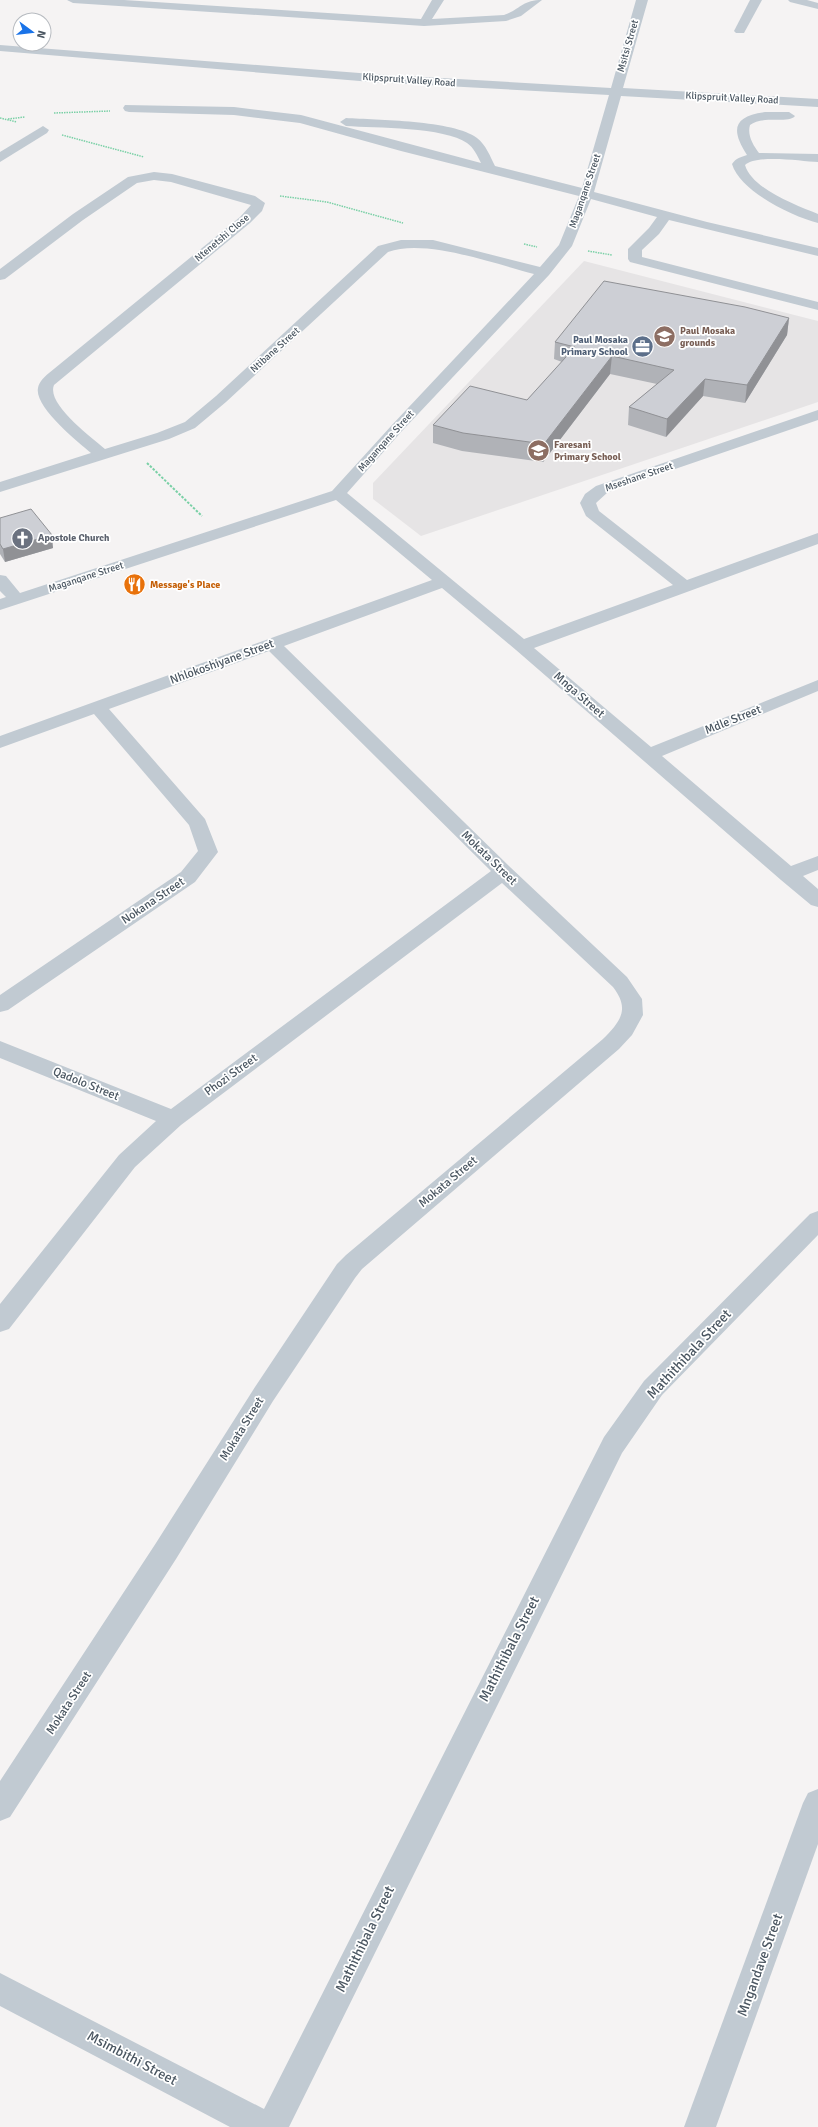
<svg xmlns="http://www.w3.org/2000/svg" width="818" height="2127" font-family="Signika,sans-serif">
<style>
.education{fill:#e6e4e5}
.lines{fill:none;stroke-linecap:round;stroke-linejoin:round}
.path-far1{stroke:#7ad0a6;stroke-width:1.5;stroke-dasharray:1.5 1;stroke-linecap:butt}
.path{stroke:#7ad0a6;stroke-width:2;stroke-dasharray:2.5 1.5;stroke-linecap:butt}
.minor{fill:#c1cad2;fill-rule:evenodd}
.wall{fill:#b0b2b7}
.shaded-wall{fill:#909195}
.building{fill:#cdcfd5;stroke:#909195}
.labels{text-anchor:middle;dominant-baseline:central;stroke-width:3.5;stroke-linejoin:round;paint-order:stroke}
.far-street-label{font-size:10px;fill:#4a5661;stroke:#fff}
.far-education-label{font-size:10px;font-weight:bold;fill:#785e54;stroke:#fff;text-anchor:start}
.far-service-label{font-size:10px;font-weight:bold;fill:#4e5e75;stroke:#fff;text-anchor:end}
.far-worship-label{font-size:10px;font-weight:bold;fill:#5b616d;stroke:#fff;text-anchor:start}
.far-food-label{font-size:10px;font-weight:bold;fill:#c56008;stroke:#fff;text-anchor:start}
.street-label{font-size:12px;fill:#4a5661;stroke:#fff}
.near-street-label{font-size:14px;fill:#4a5661;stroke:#fff}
</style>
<rect width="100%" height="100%" fill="#f5f3f3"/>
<path class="education" d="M 584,261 L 818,321 L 818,402 L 421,536 L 373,499 L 373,483 Z"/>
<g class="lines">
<g class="path-far1">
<path d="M 54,113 L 110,111"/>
<path d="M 0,118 L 17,122"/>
<path d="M 8,119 L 25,117"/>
<path d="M 62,135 L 144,157"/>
<path d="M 280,196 L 327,202 L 403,223"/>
<path d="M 524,244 L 537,247"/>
<path d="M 588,251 L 612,255"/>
</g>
<path class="path" d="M 147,463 L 202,516"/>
<g class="minor">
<path d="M 67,0 L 124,0 L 421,19 L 432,0 L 444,0 L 432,19 L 504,15 C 521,9 522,0 542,0 L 521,16 L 506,21 L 424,26 L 73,3 Z"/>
<path d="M 636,0 L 648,0 L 623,88 L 818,99 L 818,107 L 621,96 L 594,192 L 707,222 L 818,248 L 818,256 L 669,220 L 659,234 L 642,250 L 642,257 L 818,302 L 818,310 L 630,262 L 628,259 L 628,249 L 649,228 L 657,217 L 591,199 L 572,246 L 549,275 L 402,431 L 347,493 L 524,639 L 673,585 L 586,516 L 580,503 L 585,494 L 596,486 L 818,410 L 818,420 L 608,492 L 596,503 L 599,511 L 687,580 L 818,533 L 818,544 L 534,648 L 651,747 L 818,680 L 818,691 L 662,756 L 791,866 L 818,856 L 818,870 L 803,876 L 818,889 L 818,907 L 811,905 L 781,880 L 516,650 L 442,588 L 284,646 L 510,867 L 627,977 L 642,999 L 643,1015 L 632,1035 L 619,1049 L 362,1269 L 355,1278 L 273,1401 L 176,1559 L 10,1817 L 0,1821 L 0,1781 L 156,1543 L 255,1387 L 337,1264 L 346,1255 L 603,1039 C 621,1021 630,1009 613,987 L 502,883 L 181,1125 L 135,1167 L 9,1329 L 0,1332 L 0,1304 L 119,1155 L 156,1121 L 0,1058 L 0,1041 L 171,1109 L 491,871 L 269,651 L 109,709 L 205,819 L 218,852 L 195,882 L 8,1010 L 0,1012 L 0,995 L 181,872 L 198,851 L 189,825 L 94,714 L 0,748 L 0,736 L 432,580 L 336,500 L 0,610 L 0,599 L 6,597 L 0,591 L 0,575 L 6,576 L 20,593 L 332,491 L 392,425 L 534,274 C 495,264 425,238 388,252 L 226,402 L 195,428 L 169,439 L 0,492 L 0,482 L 91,453 C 78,442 34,407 38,388 C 39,382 44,377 49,373 L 240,217 L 251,205 L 171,182 L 154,180 L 137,183 L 83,220 L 5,279 L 0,280 L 0,269 L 73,214 L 128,177 L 154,172 L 172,174 L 255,196 L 265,203 L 262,211 L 250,223 L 54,385 C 46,404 91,437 105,449 L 157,433 L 185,422 L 216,396 L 378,246 L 401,240 L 433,240 L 540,267 L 559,245 L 579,196 L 401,151 L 300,123 L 234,115 L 129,112 L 125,111 L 123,108 L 125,105 L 234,107 L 301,115 L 481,163 C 477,155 474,148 467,143 C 445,127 375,128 346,126 L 340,122 L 346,118 C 376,120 454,120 477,138 C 486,145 490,156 495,166 L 582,188 L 609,95 L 372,82 L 0,51 L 0,45 L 372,74 L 611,88 Z"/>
<path d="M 750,0 L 762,0 L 744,33 L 736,33 L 734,31 Z"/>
<path d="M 788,0 L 807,0 L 818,3 L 818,9 L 790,2 Z"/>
<path d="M 765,112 L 789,112 L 795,116 C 789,124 762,115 750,125 C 747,135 753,145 759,153 L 818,154 L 818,162 C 801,161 757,154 745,165 C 752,189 796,205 818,214 L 818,223 C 791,216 740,191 732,164 C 736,158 741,157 747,155 C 730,129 734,116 765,112 Z"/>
<path d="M 43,126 L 49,130 L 47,133 L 0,162 L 0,152 Z"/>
<path d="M 818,1211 L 818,1235 L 662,1395 L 622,1453 L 289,2127 L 230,2127 L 0,2006 L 0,1973 L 264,2109 L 604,1437 L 644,1381 L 810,1214 Z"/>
<path d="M 818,1789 L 818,1844 L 716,2127 L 684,2127 L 803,1803 L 808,1793 Z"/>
</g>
</g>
<g class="wall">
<path d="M 789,318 L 787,335 L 745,403 L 703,396 L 666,437 L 628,425 L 629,407 L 657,384 L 610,374 L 543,462 L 462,451 L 433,443 L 433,425 L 527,400 L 562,362 L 554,359 L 555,342 Z"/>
<path d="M 0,518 L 53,548 L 5,562 L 0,554 Z"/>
</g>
<g class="shaded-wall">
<path d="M 789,318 L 787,335 L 745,403 L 747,385 Z"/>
<path d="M 612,356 L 610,374 L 543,462 L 544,444 Z"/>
<path d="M 705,379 L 703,396 L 666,437 L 667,419 Z"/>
<path d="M 52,535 L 53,548 L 5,562 L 3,549 Z"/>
</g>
<g class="building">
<path d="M 604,281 L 745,307 L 789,318 L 747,385 L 705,379 L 667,419 L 629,407 L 674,370 L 612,356 L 544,444 L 463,433 L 433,425 L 470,386 L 527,400 L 575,347 L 555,342 Z"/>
<path d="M 31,509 L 52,535 L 3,549 L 0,544 L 0,518 Z"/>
</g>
<defs>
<symbol id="school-disc" viewBox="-11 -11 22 22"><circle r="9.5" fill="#8d6e63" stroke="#fff"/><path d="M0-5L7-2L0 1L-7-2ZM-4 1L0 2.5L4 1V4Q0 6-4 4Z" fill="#fff"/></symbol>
<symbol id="office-disc" viewBox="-11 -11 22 22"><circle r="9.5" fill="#5c6f8a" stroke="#fff"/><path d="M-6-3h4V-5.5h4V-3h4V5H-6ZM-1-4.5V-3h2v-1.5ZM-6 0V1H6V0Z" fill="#fff"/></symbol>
<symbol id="church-disc" viewBox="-11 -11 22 22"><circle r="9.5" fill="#6b7280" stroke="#fff"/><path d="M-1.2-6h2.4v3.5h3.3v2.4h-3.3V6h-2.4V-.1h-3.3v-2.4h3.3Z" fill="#fff"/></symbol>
<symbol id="restaurant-disc" viewBox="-11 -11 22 22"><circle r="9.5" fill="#e8710a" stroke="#fff"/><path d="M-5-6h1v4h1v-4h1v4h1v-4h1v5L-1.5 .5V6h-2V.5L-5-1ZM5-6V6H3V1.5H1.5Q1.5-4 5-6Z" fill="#fff"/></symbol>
</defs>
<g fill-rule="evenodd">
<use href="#school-disc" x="652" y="324" width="25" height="25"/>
<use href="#office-disc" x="630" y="334" width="25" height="25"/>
<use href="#school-disc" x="526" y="438" width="25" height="25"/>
<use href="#church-disc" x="10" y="526" width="25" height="25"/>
<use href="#restaurant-disc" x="122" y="572" width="25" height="25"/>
</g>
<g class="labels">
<g class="far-street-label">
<text transform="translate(628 46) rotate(-74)">Msitsi Street</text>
<text transform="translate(409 80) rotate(4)">Klipspruit Valley Road</text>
<text transform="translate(732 98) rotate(3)">Klipspruit Valley Road</text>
<text transform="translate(585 191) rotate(-71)">Maganqane Street</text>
<text transform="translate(222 238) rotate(-40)">Ntenetshi Close</text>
<text transform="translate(275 350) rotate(-42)">Ntibane Street</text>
<text transform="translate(386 441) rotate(-48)">Maganqane Street</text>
<text transform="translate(639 477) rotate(-19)">Mseshane Street</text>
<text transform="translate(86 577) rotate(-18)">Maganqane Street</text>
</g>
<g class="far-education-label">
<text x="680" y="331">Paul Mosaka<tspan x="680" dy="12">grounds</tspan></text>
<text x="554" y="445">Faresani<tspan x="554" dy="12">Primary School</tspan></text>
</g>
<g class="far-service-label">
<text x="628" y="340">Paul Mosaka<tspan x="628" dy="12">Primary School</tspan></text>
</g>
<g class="far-worship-label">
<text x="38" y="538">Apostole Church</text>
</g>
<g class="far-food-label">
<text x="150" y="585">Message's Place</text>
</g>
<g class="street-label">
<text transform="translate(222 662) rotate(-20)">Nhlokoshiyane Street</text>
<text transform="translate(579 695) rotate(41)">Mnga Street</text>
<text transform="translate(733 720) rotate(-22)">Mdle Street</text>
<text transform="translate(489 858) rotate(44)">Mokata Street</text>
<text transform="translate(153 901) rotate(-34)">Nokana Street</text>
<text transform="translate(231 1075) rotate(-36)">Phozi Street</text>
<text transform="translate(86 1084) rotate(22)">Qadolo Street</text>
<text transform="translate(448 1182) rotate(-40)">Mokata Street</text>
<text transform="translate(242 1429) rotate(-58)">Mokata Street</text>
<text transform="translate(69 1703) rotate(-57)">Mokata Street</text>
</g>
<g class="near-street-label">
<text transform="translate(689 1354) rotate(-47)">Mathithibala Street</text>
<text transform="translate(509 1649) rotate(-63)">Mathithibala Street</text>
<text transform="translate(365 1939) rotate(-64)">Mathithibala Street</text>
<text transform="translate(760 1965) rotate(-70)">Mngandave Street</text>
<text transform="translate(132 2058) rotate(28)">Msimbithi Street</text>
</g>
</g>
<g transform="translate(32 32) rotate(105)"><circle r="19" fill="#ffffff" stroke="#b7bbc0"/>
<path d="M0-3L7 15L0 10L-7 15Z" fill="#1a73e8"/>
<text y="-6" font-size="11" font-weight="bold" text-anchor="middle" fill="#4a5661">N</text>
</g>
</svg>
